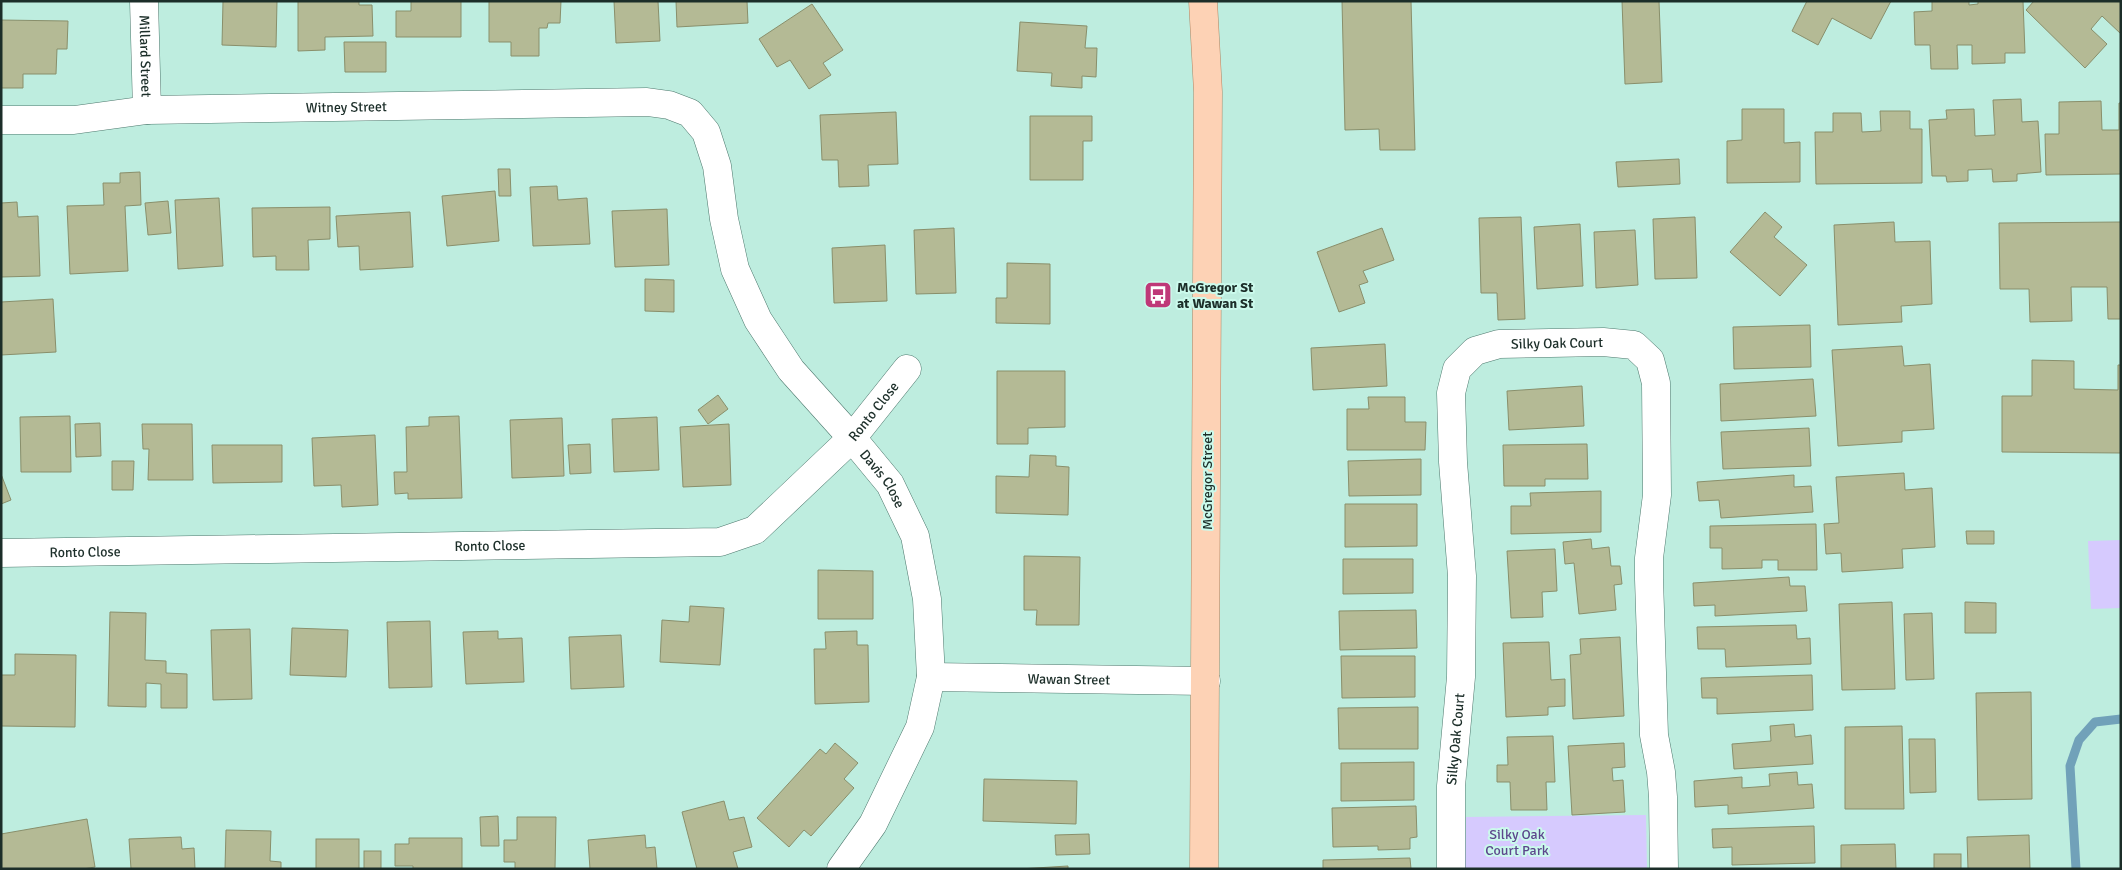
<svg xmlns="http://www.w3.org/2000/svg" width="2122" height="870" font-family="Signika,sans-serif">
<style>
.green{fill:#d6cafe}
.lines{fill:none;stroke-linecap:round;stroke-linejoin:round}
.stream{stroke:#71a1b9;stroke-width:9}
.building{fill:#b4ba95;stroke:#898f6b}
.minor-casing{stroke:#4e796e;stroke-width:29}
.major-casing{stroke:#ad8564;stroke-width:29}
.minor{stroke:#fff;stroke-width:28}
.major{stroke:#fdd2b5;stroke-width:28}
.labels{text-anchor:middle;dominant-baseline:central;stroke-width:4;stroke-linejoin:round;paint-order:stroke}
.street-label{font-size:14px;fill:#1c2e29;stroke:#cbfaec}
.poi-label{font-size:14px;font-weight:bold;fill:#1c2e29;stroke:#cbfaec;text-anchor:start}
.park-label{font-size:14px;fill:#5c478c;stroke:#cbfaec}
</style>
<rect width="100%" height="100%" fill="#beeddf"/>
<g class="green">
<path d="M 2121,540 L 2121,608 L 2091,609 L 2088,541 Z"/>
<path d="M 1646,815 L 1647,869 L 1465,869 L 1466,817 Z"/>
</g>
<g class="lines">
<path class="stream" d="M 2076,869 L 2070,766 L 2079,740 L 2095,722 L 2121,719"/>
</g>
<g class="building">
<path d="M 223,1 L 277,1 L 276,47 L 222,45 Z"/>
<path d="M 298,1 L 359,1 L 359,5 L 372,5 L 373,36 L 325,37 L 325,50 L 298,51 Z"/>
<path d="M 411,1 L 461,1 L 461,37 L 396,37 L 396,11 L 411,11 Z"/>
<path d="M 489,1 L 561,1 L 560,23 L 548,23 L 547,28 L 539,28 L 539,56 L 511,56 L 511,42 L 489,42 Z"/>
<path d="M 614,1 L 658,1 L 660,41 L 616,43 Z"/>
<path d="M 676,1 L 747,1 L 748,23 L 677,27 Z"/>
<path d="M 1342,1 L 1411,1 L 1415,150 L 1380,150 L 1379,129 L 1345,130 Z"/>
<path d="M 1622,1 L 1659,1 L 1662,82 L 1625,84 Z"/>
<path d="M 1807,1 L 1891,1 L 1871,39 L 1832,18 L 1818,45 L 1792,31 Z"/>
<path d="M 1932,1 L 1969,1 L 1969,5 L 1978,4 L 1978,1 L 2023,1 L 2025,53 L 2005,53 L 2005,63 L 1972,64 L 1972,45 L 1957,45 L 1958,69 L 1931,69 L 1930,45 L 1915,45 L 1914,12 L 1932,11 Z"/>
<path d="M 2034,1 L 2121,1 L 2121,34 L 2102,16 L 2091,29 L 2107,44 L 2085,68 L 2026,10 Z"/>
<path d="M 812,4 L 843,50 L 823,63 L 831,75 L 809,89 L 790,60 L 777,67 L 759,39 Z"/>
<path d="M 1,20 L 68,21 L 67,49 L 57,49 L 56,74 L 23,74 L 23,88 L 1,88 Z"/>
<path d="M 1020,22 L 1087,26 L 1085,48 L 1097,48 L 1096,77 L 1082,76 L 1082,88 L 1051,86 L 1052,73 L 1017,71 Z"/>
<path d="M 344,42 L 386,42 L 386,72 L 345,72 Z"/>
<path d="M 2021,99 L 2022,122 L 2038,121 L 2041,172 L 2017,174 L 2017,181 L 1993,182 L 1992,169 L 1968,170 L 1968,181 L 1947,182 L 1946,176 L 1932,176 L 1929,120 L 1947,119 L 1946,110 L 1974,109 L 1975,136 L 1995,135 L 1993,100 Z"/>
<path d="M 2101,101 L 2102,130 L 2119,130 L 2119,103 L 2121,103 L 2121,174 L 2046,175 L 2045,134 L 2059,134 L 2059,102 Z"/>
<path d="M 1742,109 L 1784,109 L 1784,143 L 1800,142 L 1800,182 L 1727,183 L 1727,141 L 1742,140 Z"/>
<path d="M 1880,111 L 1910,111 L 1910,129 L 1922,129 L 1922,183 L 1816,184 L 1815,132 L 1833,132 L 1833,113 L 1861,113 L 1862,132 L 1881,131 Z"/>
<path d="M 896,112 L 898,164 L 868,165 L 869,186 L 839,187 L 838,160 L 822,160 L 820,115 Z"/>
<path d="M 1030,116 L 1092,116 L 1092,141 L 1083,141 L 1083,180 L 1030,180 Z"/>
<path d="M 1679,159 L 1680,184 L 1618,187 L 1616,162 Z"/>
<path d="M 498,169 L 510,169 L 511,196 L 499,196 Z"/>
<path d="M 140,172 L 141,205 L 125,206 L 128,271 L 70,274 L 67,206 L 104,205 L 103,183 L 120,183 L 120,173 Z"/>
<path d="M 557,186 L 558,200 L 587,198 L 590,244 L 533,246 L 530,187 Z"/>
<path d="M 495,191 L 499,241 L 447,246 L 442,196 Z"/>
<path d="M 219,198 L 223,266 L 178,269 L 175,200 Z"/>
<path d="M 168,201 L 171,233 L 148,235 L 145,203 Z"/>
<path d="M 17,202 L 18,217 L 38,216 L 40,276 L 1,277 L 1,203 Z"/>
<path d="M 330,207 L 330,239 L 308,240 L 309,270 L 276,270 L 276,256 L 253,257 L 252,208 Z"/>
<path d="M 667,209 L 669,265 L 615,267 L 612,211 Z"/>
<path d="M 410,212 L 413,267 L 360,270 L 359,246 L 338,247 L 336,216 Z"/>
<path d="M 1765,212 L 1782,227 L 1774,237 L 1807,265 L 1780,296 L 1730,252 Z"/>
<path d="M 1521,217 L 1525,319 L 1498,320 L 1497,293 L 1481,293 L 1479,218 Z"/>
<path d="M 1695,217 L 1697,278 L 1655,279 L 1653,219 Z"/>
<path d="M 1894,222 L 1895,242 L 1930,241 L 1932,304 L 1901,306 L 1902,322 L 1838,325 L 1834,225 Z"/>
<path d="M 2121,222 L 2121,319 L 2108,319 L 2107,287 L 2071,287 L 2072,321 L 2030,322 L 2029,289 L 2000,289 L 1999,223 Z"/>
<path d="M 1580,224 L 1583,286 L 1537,289 L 1534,227 Z"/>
<path d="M 954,228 L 956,293 L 916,294 L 914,230 Z"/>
<path d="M 1382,228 L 1394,260 L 1363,271 L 1368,282 L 1359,285 L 1365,303 L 1339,312 L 1317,252 Z"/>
<path d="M 1635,230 L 1638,285 L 1596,288 L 1594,232 Z"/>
<path d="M 885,245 L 887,301 L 834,303 L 832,248 Z"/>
<path d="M 1007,263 L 1050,264 L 1050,324 L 996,323 L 996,298 L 1007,298 Z"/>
<path d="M 645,279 L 674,280 L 674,312 L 645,311 Z"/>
<path d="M 53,299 L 56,352 L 1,355 L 1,302 Z"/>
<path d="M 1810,325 L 1811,367 L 1734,369 L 1733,327 Z"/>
<path d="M 1385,344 L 1387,386 L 1313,390 L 1311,348 Z"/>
<path d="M 1902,346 L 1904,366 L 1930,364 L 1934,429 L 1902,431 L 1902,442 L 1838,446 L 1832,350 Z"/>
<path d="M 2032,360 L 2074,361 L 2074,389 L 2118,390 L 2118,365 L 2121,365 L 2121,453 L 2002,452 L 2002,396 L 2032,396 Z"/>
<path d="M 997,371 L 1065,371 L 1065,427 L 1028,428 L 1028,444 L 997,444 Z"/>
<path d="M 1813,379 L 1816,416 L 1721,421 L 1720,384 Z"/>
<path d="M 1582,386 L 1584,426 L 1509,430 L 1507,391 Z"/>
<path d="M 718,395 L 728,409 L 708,424 L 698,410 Z"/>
<path d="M 1368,397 L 1405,397 L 1405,422 L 1426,422 L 1425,450 L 1347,450 L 1347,409 L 1369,409 Z"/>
<path d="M 70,416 L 71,472 L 21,472 L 20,417 Z"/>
<path d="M 459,416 L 462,498 L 408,499 L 408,493 L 395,494 L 394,472 L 407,472 L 406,427 L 429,426 L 429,417 Z"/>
<path d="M 657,417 L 659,470 L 614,472 L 612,419 Z"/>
<path d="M 562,418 L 564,476 L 512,478 L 510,420 Z"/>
<path d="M 100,423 L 101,456 L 76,457 L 75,424 Z"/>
<path d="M 142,424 L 192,424 L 193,480 L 148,480 L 149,449 L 143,449 Z"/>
<path d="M 729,424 L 731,485 L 683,487 L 680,427 Z"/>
<path d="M 1809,428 L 1811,466 L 1723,469 L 1721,432 Z"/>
<path d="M 375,435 L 378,505 L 342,507 L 341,485 L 314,486 L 312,438 Z"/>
<path d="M 590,444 L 591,473 L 570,474 L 568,445 Z"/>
<path d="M 1587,444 L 1588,479 L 1545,479 L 1545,486 L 1504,486 L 1503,445 Z"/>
<path d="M 212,445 L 282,445 L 282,482 L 213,483 Z"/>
<path d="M 1030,455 L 1056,456 L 1056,466 L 1069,467 L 1068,515 L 996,513 L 996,476 L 1029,477 Z"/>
<path d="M 1421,459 L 1421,495 L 1349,496 L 1348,461 Z"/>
<path d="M 112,461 L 134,461 L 133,490 L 112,490 Z"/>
<path d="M 1904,473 L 1905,490 L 1932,488 L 1935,547 L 1902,549 L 1903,568 L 1842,572 L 1841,553 L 1826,554 L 1824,524 L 1839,523 L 1836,477 Z"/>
<path d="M 1,474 L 11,500 L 1,504 Z"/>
<path d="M 1794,475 L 1794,487 L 1811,486 L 1813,512 L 1721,518 L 1719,500 L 1699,501 L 1697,482 Z"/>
<path d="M 1601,491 L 1601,532 L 1511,534 L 1511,506 L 1531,506 L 1530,493 Z"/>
<path d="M 1345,504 L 1417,504 L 1417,546 L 1345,547 Z"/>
<path d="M 1816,524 L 1817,570 L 1778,570 L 1778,560 L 1762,560 L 1762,568 L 1722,569 L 1722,548 L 1710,548 L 1710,526 Z"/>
<path d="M 1966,531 L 1994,531 L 1994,544 L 1967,544 Z"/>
<path d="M 1591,539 L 1592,549 L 1609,547 L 1611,566 L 1620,566 L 1622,584 L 1614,585 L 1616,610 L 1579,614 L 1574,563 L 1565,564 L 1563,542 Z"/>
<path d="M 1555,549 L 1557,591 L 1542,592 L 1543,617 L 1511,618 L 1507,551 Z"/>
<path d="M 1024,556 L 1080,557 L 1079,625 L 1036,625 L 1037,610 L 1024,610 Z"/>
<path d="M 1343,559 L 1413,559 L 1413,593 L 1343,594 Z"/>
<path d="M 818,570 L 873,571 L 873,619 L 818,619 Z"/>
<path d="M 1789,577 L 1790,586 L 1805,586 L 1807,611 L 1715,616 L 1715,605 L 1694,606 L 1693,583 Z"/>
<path d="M 1892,602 L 1895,689 L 1842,690 L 1839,604 Z"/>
<path d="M 1965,602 L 1996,603 L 1996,633 L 1965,633 Z"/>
<path d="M 690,606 L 724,608 L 720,665 L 660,662 L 662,620 L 689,622 Z"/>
<path d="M 1416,610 L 1417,648 L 1340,650 L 1339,611 Z"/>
<path d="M 110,612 L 146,613 L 145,660 L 166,661 L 166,673 L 187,674 L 187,708 L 161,708 L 161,684 L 146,683 L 146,707 L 108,706 Z"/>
<path d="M 1932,613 L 1934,679 L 1906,680 L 1904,614 Z"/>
<path d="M 430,621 L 432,687 L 389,688 L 387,622 Z"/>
<path d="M 1796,625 L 1797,639 L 1810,638 L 1811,664 L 1726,667 L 1725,649 L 1698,649 L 1697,627 Z"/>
<path d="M 292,628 L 348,630 L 346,677 L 290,675 Z"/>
<path d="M 250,629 L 252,699 L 213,700 L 211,630 Z"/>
<path d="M 498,631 L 498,639 L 522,638 L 524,682 L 466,684 L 463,632 Z"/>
<path d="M 857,631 L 857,645 L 868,645 L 869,702 L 815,704 L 814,649 L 826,649 L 825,632 Z"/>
<path d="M 621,635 L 624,687 L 571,689 L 569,637 Z"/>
<path d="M 1620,637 L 1624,716 L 1573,719 L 1570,655 L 1581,654 L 1580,639 Z"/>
<path d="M 1549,642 L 1551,680 L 1565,679 L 1565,706 L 1548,707 L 1548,715 L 1506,717 L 1503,643 Z"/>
<path d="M 15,654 L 76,655 L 75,727 L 1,726 L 1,675 L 15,675 Z"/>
<path d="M 1341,656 L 1415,656 L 1415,697 L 1342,698 Z"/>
<path d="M 1812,675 L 1813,710 L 1717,714 L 1717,698 L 1702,698 L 1701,678 Z"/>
<path d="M 2031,692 L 2032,799 L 1978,800 L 1976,693 Z"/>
<path d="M 1418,707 L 1418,749 L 1339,749 L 1338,708 Z"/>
<path d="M 1794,724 L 1795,737 L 1811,735 L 1813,764 L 1734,769 L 1732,744 L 1771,741 L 1770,726 Z"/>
<path d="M 1902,726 L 1904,809 L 1845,809 L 1845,727 Z"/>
<path d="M 1553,736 L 1555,782 L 1546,782 L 1547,810 L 1511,810 L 1510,782 L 1497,782 L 1497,765 L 1508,765 L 1507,737 Z"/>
<path d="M 1909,739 L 1935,739 L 1936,792 L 1910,793 Z"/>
<path d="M 835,743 L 858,763 L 844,779 L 854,788 L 811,836 L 804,830 L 789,847 L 757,818 L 820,749 L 826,754 Z"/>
<path d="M 1624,743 L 1625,767 L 1612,768 L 1613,781 L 1623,780 L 1625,812 L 1572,815 L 1568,746 Z"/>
<path d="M 1414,762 L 1414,800 L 1341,801 L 1341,763 Z"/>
<path d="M 1797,772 L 1798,785 L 1812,784 L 1814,808 L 1728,814 L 1728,805 L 1695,807 L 1694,781 L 1742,777 L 1742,788 L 1770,786 L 1769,774 Z"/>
<path d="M 984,779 L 1077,781 L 1076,824 L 983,821 Z"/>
<path d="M 724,801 L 729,820 L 744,817 L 752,847 L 733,852 L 738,869 L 697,869 L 682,812 Z"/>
<path d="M 1416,806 L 1417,837 L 1410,838 L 1410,849 L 1378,850 L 1378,846 L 1333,847 L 1332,808 Z"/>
<path d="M 498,816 L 499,846 L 481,846 L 480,817 Z"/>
<path d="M 517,817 L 556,817 L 555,869 L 515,869 L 515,862 L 504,862 L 504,840 L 517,840 Z"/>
<path d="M 87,819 L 95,867 L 83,869 L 1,869 L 1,834 Z"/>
<path d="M 1814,826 L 1815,863 L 1732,865 L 1732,847 L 1713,848 L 1712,829 Z"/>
<path d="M 226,830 L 271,831 L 270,861 L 281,862 L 281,869 L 225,869 Z"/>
<path d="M 1089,834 L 1090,854 L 1056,855 L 1055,835 Z"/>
<path d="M 645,835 L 646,848 L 655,847 L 657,869 L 590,869 L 588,840 Z"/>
<path d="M 2029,835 L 2030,869 L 1968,869 L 1967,837 Z"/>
<path d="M 181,837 L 182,849 L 194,848 L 195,869 L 131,869 L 129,839 Z"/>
<path d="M 409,838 L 462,838 L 462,869 L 413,869 L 413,866 L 395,866 L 395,844 L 409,844 Z"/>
<rect x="316" y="839" width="43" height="30"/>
<path d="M 1895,844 L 1896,869 L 1841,869 L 1841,845 Z"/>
<rect x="364" y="851" width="17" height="18"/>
<rect x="1934" y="854" width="27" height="15"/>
<path d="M 1410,858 L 1411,869 L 1323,869 L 1323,860 Z"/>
<path d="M 1068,866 L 1068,869 L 1019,869 Z"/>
</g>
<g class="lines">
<defs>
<g id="minor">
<path id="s1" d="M 144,1 L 147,110"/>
<path id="s2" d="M 1,120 L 74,120 L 147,110 L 647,102 L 669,105 L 690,113 L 706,132 L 717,166 L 724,219 L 735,269 L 758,320 L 791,370 L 852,438 L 890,484 L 915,536 L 927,599 L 931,677 L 920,727 L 873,824 L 841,869"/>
<path id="s3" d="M 1,553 L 720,542 L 755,530 L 852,438 L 907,369"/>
<path id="s4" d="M 931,677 L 1206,681"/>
<path id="s5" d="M 1451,869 L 1451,786 L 1461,677 L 1462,576 L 1453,462 L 1451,393 L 1457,369 L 1475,351 L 1499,344 L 1603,342 L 1634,345 L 1650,360 L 1656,383 L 1657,495 L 1649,558 L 1649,579 L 1654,735 L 1661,772 L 1663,797 L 1664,869"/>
</g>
<path id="major" d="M 1203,1 L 1208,92 L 1204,869"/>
</defs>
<use href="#minor" class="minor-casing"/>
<use href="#major" class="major-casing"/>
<use href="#minor" class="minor"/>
<use href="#major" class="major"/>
</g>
<defs>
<symbol id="bus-square" viewBox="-11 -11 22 22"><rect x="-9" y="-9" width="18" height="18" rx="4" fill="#bf3878" stroke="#cbfaec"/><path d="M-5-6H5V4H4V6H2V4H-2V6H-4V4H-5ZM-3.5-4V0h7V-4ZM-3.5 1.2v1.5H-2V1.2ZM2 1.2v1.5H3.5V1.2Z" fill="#fff"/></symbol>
</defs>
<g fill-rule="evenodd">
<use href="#bus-square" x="1142" y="279" width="32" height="32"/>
</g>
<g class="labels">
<g class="street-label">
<text stroke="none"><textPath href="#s1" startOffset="55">Millard Street</textPath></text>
<text stroke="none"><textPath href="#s2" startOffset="346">Witney Street</textPath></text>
<text stroke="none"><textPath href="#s5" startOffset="610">Silky Oak Court</textPath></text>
<text stroke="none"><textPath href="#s3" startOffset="924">Ronto Close</textPath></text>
<text stroke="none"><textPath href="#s2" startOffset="1115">Davis Close</textPath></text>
<text transform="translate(1207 481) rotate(-90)">McGregor Street</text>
<text stroke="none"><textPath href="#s3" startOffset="489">Ronto Close</textPath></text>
<text stroke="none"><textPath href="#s3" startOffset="84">Ronto Close</textPath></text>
<text stroke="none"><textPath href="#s4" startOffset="138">Wawan Street</textPath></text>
<text stroke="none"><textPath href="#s5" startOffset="130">Silky Oak Court</textPath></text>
</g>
<g class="poi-label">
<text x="1177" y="287">McGregor St<tspan x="1177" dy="16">at Wawan St</tspan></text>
</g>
<g class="park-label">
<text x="1517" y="834">Silky Oak<tspan x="1517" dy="16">Court Park</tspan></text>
</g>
</g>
<rect width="2122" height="870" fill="none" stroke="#1c2e29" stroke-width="5"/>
</svg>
